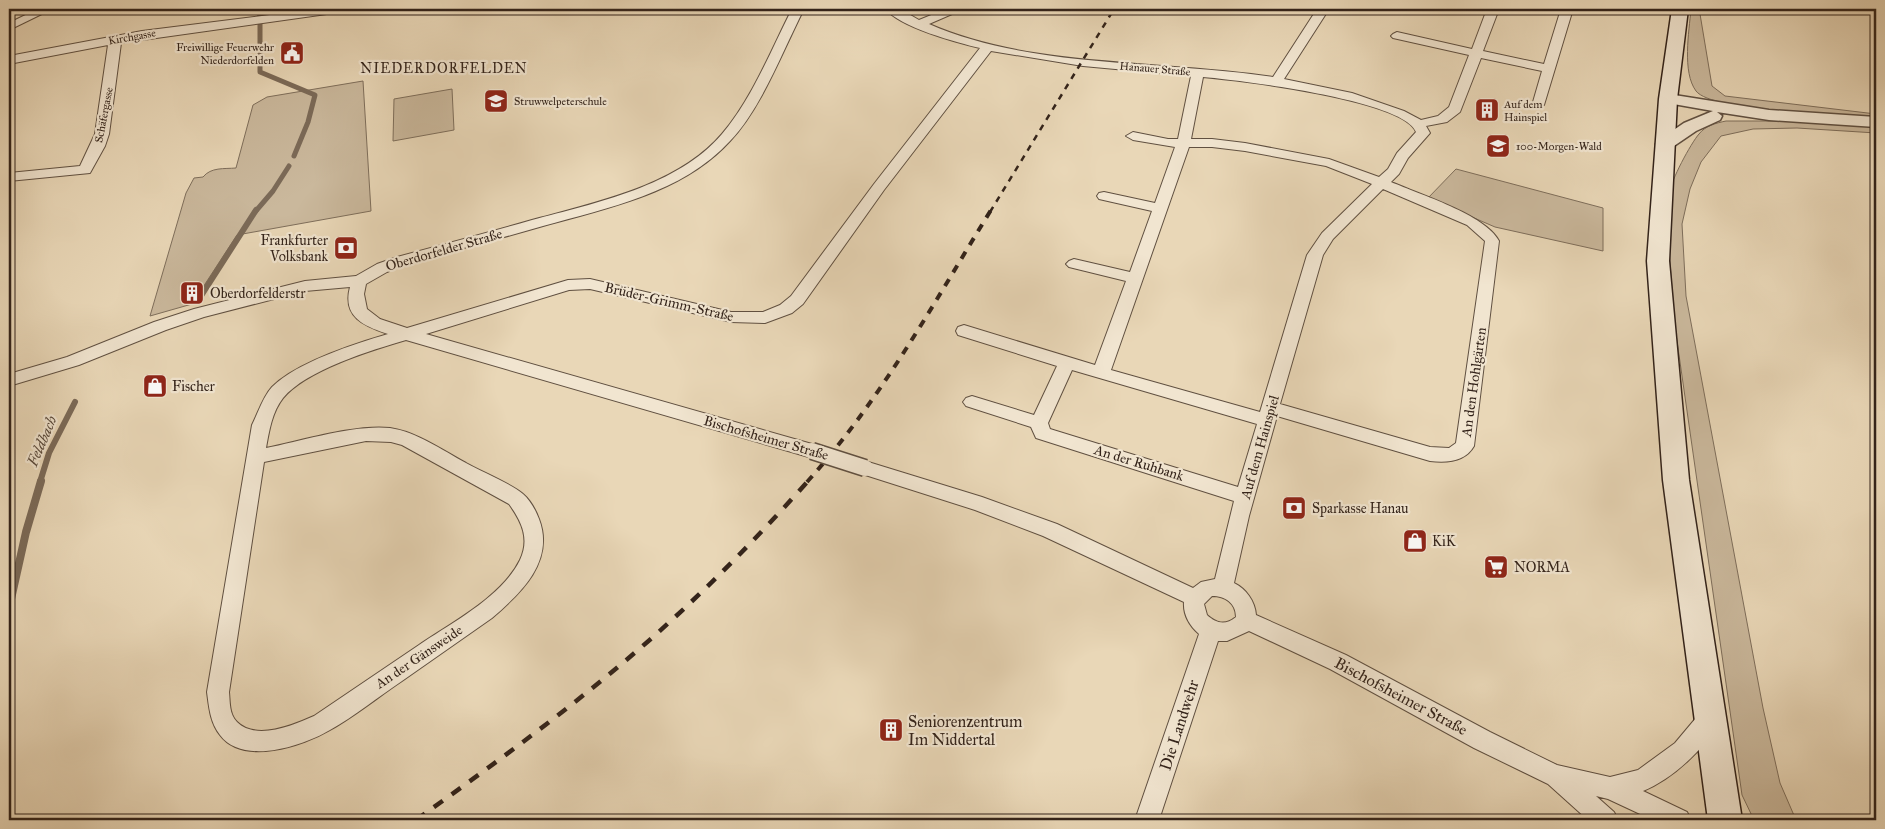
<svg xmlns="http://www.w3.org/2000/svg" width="1885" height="829" font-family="'IM FELL Great Primer',serif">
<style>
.green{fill:#cab89c;stroke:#7e6e5b}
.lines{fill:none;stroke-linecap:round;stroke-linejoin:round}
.stream-far2{stroke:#7b6a58;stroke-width:5}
.stream-far1{stroke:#7b6a58;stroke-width:6}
.stream{stroke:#7b6a58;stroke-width:8}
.minor-casing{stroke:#605041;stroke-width:2}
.tertiary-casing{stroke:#605041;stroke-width:3}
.secondary-casing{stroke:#33231a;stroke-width:3}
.minor{fill:#f1e5d0;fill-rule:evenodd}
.tertiary{fill:#f1e5d0;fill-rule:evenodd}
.secondary{fill:#f1e5d0;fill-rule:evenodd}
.rail-far2{stroke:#33231a;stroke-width:2.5;stroke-dasharray:6 6;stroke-linecap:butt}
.rail-far1{stroke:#33231a;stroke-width:4;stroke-dasharray:8 8;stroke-linecap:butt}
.rail{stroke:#33231a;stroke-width:4.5;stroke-dasharray:11 11;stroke-linecap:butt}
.minor-bridge-casing{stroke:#605041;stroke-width:19;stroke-linecap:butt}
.minor-bridge{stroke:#f1e5d0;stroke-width:16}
.labels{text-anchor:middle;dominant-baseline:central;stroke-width:4.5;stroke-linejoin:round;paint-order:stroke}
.far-street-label{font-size:11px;fill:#33231a;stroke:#f1e5d0}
.far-poi-label{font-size:11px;fill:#33231a;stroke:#f1e5d0;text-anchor:start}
.far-quarter-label{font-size:14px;letter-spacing:1px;fill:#33231a;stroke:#f1e5d0}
.poi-label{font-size:14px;fill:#33231a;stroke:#f1e5d0;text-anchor:start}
.street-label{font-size:14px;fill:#33231a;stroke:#f1e5d0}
.water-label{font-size:15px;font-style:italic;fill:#574739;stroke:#f1e5d0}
.near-street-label{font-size:16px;fill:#33231a;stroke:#f1e5d0}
.near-poi-label{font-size:16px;fill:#33231a;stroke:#f1e5d0;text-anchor:start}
</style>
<rect width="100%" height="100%" fill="#e9d7b7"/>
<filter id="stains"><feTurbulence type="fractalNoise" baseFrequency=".004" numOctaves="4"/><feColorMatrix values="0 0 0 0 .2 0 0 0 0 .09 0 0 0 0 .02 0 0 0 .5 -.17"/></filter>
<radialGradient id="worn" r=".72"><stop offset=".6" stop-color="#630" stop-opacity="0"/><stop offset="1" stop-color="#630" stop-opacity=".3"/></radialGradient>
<g class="green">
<path d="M 1691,9 L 1701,9 L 1700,14 L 1712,86 L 1725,96 L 1876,114 L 1876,118 C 1846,115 1712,112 1696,91 C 1682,72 1689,32 1691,9 Z"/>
<path d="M 363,81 L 371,211 L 237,235 L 192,304 L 150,316 L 186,193 L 194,178 L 203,177 C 211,167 224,169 236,168 L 253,105 L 267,97 Z"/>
<path d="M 452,89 L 454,130 L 393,141 L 394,99 Z"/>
<path d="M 1726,121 L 1788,121 L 1876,126 L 1876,133 L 1797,128 L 1753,129 L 1721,136 L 1701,162 L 1690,189 L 1682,224 L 1686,296 L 1763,708 L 1780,783 L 1796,820 L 1754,820 L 1742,795 L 1675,327 C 1672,283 1666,237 1670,192 C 1670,182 1691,143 1699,134 C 1705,126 1716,123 1726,121 Z"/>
<path d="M 1456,169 L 1603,208 L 1603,251 L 1495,227 L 1428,198 Z"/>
</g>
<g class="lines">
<g class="stream-far2">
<path d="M 255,9 L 259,14"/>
<path d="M 260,24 L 260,72 L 315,95 L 308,122 L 294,156"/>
<path d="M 255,212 L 273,191 L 289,166"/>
</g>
<g class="stream-far1">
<path d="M 199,299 L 256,210"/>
<path d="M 40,482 L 49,453 L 75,402"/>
</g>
<path class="stream" d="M 9,608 L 26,532 L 41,481"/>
<defs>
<g id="minor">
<path d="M 38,9 L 52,9 L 9,30 L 9,23 Z"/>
<path d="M 317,9 L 347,9 L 341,12 L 121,43 L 109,134 L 105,146 L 90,173 L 9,181 L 9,173 L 80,166 L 95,134 L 108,45 L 9,64 L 9,56 L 142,31 Z"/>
<path d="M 792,9 L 804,9 C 783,50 761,109 730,141 C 683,193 607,208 543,226 C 498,239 453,251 407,263 L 387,272 L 366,284 L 364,294 L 367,309 L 380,319 L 407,328 L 568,280 L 590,279 L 731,312 L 763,312 L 780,305 L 791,296 L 874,184 L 980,48 C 958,43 899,27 886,9 L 900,9 L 919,20 L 946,9 L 961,9 L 959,11 L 929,24 C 1032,69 1162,60 1273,77 L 1317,9 L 1329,9 L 1284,79 L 1352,93 L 1404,111 L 1421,120 L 1438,116 L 1449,107 L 1469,55 L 1393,38 L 1391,36 L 1393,34 L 1397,32 L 1472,49 L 1487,9 L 1499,9 L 1483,51 L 1544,64 L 1561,9 L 1573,9 L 1544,105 L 1534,105 L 1533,102 L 1542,71 L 1481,58 L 1460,112 L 1447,122 L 1426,126 L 1430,133 L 1408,158 L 1399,174 L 1391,182 C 1419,194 1486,215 1499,241 L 1474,446 C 1465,462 1446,463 1430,461 L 1277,416 L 1249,516 L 1234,583 C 1246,589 1255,601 1256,615 L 1346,655 L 1490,732 L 1557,765 L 1610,777 L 1638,770 L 1675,743 L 1701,712 L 1709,709 L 1717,712 L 1720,719 C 1708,747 1671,780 1643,791 L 1687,812 L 1691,820 L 1653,820 L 1608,799 L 1596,796 L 1614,812 L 1618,820 L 1588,820 L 1548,784 L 1474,748 L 1330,669 L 1249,631 L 1227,641 L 1218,641 L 1159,820 L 1135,820 L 1199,634 C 1190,626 1183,615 1184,602 L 1043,536 L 975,510 L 859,473 L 856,468 L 859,463 L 865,461 L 982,497 L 1057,524 L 1193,588 L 1201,582 L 1215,579 L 1234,501 L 1036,438 L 1031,427 L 966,406 L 963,402 L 966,398 L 972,396 L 1034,415 L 1057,366 L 958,335 L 956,331 L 958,327 L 964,325 L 1095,365 L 1126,281 L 1069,267 L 1066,264 L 1069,261 L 1074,259 L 1130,272 L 1152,211 L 1099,199 L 1097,196 L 1099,193 L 1104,192 L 1155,203 L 1175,147 L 1133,140 L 1126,136 L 1133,132 L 1168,139 L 1178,139 L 1191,76 L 1083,66 L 991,51 L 884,190 L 803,304 L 792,313 L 765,323 L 731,322 L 590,289 L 569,290 L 426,334 L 812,444 L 818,446 L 821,451 L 818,456 L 812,458 L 406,340 C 372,350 306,370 283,398 C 272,412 269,431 266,448 C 301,441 356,424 390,428 C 417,432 442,450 466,463 C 480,471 512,484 523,494 C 530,500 536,511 539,519 C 555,561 521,593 492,618 C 462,639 432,660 402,681 C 378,697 355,716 330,730 C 303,746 243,766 220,735 C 210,722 209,707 207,692 L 252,425 C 258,413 263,397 272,387 C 297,362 354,344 388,334 C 364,326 342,317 350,287 L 305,291 L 204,317 L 166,330 L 79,365 L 9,386 L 9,374 L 67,357 L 154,322 L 194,309 L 305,281 L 356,276 L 377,264 L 397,257 C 442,245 487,233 532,220 C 595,203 678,186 722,134 C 752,99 771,50 792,9 ZM 1203,77 C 1238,80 1404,100 1416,132 L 1397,153 L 1388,169 L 1379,177 L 1329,159 L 1245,143 L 1212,139 L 1191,139 ZM 1189,147 L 1212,147 L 1245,151 L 1326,166 L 1372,184 L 1322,233 L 1307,255 L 1260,412 L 1111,370 ZM 1383,189 L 1467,225 L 1485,241 L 1456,443 L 1449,448 L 1430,447 L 1280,404 L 1323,255 L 1333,239 ZM 1072,370 L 1257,424 L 1238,487 L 1050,429 L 1048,423 ZM 366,441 L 391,442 L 402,445 L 509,504 C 522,522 530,539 520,560 C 502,597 451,623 419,645 C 384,669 349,692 314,716 C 294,725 256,741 237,722 C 229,714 230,702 229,692 L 264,462 ZM 1212,596 C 1225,596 1236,603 1236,617 C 1225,626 1216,623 1207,615 L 1204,604 Z"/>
</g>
<path id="tertiary" d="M 1668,94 L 1769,110 L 1876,117 L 1876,127 L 1769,120 L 1717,112 L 1722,116 L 1720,120 L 1696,131 L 1671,148 L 1665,149 L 1659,148 L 1656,144 L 1659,140 L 1684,123 L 1713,111 L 1662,102 L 1660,99 L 1662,96 Z"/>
<path id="secondary" d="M 1672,9 L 1688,9 L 1677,99 L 1669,261 L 1689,480 L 1742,820 L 1708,820 L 1663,480 L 1647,261 L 1659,99 Z"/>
</defs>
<use href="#minor" class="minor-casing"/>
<use href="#tertiary" class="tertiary-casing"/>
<use href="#secondary" class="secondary-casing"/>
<use href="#minor" class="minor"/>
<use href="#tertiary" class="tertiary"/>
<use href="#secondary" class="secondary"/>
<path class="rail-far2" d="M 990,212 L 1114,9"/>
<path class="rail-far1" d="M 807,482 C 881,400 933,304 991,210"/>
<path class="rail" d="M 416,820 C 497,762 578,703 653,637 C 708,588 759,536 808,481"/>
<defs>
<path id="minor-bridge" d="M 812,451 L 865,468"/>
</defs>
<use href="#minor-bridge" class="minor-bridge-casing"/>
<use href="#minor-bridge" class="minor-bridge"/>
</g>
<defs>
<symbol id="civic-square" viewBox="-11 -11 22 22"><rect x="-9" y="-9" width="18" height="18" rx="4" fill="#8f2418" stroke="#f1e5d0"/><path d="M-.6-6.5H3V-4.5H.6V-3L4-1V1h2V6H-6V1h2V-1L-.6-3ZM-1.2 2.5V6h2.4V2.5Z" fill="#fff"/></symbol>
<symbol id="school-square" viewBox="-11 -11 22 22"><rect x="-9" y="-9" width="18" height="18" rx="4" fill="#8f2418" stroke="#f1e5d0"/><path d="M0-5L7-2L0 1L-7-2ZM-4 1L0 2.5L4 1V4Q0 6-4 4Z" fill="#fff"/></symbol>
<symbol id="building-square" viewBox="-11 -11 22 22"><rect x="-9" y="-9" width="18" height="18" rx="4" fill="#8f2418" stroke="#f1e5d0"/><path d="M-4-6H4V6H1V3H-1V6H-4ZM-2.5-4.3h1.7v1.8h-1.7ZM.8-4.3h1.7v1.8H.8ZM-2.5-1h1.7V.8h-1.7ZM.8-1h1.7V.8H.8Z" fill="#fff"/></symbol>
<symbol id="bank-square" viewBox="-11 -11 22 22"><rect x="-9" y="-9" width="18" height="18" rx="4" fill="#8f2418" stroke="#f1e5d0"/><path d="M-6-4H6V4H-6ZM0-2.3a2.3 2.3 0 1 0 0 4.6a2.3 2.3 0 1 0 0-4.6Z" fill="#fff"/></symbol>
<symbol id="shop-square" viewBox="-11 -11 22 22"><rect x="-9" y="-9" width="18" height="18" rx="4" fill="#8f2418" stroke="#f1e5d0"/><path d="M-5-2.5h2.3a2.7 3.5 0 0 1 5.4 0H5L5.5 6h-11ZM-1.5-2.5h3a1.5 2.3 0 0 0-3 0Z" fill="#fff"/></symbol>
<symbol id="supermarket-square" viewBox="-11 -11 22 22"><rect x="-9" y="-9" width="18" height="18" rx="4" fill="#8f2418" stroke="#f1e5d0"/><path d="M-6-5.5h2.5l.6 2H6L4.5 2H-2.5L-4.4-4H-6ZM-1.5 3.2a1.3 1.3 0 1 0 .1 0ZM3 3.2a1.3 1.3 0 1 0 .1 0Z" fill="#fff"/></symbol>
</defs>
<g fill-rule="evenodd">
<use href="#civic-square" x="278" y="39" width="28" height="28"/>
<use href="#school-square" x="482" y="87" width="28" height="28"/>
<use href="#building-square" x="1473" y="96" width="28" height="28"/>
<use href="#school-square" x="1484" y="132" width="28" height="28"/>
<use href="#bank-square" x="332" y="234" width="28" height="28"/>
<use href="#building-square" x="178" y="279" width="28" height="28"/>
<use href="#shop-square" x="141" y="372" width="28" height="28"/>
<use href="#bank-square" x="1280" y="494" width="28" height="28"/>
<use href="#shop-square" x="1401" y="527" width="28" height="28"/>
<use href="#supermarket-square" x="1482" y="553" width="28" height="28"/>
<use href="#building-square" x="877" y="716" width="28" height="28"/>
</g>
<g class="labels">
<g class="far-street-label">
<text transform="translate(132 37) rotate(-10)">Kirchgasse</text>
<text transform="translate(1155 69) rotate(5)">Hanauer Straße</text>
<text transform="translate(104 115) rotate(-79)">Schäfergasse</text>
</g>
<g class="far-poi-label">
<text x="274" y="47" text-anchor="end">Freiwillige Feuerwehr<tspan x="274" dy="13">Niederdorfelden</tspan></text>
<text x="514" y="101">Struwwelpeterschule</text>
<text x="1504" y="104">Auf dem<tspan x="1504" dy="13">Hainspiel</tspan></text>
<text x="1516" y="146">100-Morgen-Wald</text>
</g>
<g class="far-quarter-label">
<text x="444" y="68">NIEDERDORFELDEN</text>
</g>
<g class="poi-label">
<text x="328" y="240" text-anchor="end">Frankfurter<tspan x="328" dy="16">Volksbank</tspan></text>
<text x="210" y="293">Oberdorfelderstr</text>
<text x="172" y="386">Fischer</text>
<text x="1312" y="508">Sparkasse Hanau</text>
<text x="1432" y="541">KiK</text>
<text x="1514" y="567">NORMA</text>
</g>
<g class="street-label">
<text transform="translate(444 250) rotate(-16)">Oberdorfelder Straße</text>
<text transform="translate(669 302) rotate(13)">Brüder-Grimm-Straße</text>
<text transform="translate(1474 382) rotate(-82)">An den Hohlgärten</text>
<text transform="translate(766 438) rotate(16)">Bischofsheimer Straße</text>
<text transform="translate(1260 447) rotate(-74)">Auf dem Hainspiel</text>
<text transform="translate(1139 463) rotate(17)">An der Ruhbank</text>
<text transform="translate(419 657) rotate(-34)">An der Gänsweide</text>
</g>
<g class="water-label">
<text transform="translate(42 441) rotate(-67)">Feldbach</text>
</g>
<g class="near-street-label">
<text transform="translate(1401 696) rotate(28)">Bischofsheimer Straße</text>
<text transform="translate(1179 725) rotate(-72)">Die Landwehr</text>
</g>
<g class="near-poi-label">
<text x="908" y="721">Seniorenzentrum<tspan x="908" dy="18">Im Niddertal</tspan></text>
</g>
</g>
<rect width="1885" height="829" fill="none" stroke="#e9d7b7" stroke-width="30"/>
<rect x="10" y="10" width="1865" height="809" fill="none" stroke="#33231a" stroke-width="2.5"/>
<rect x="15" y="15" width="1855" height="799" fill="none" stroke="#33231a"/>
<rect width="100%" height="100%" filter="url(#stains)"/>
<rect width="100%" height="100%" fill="url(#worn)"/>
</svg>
